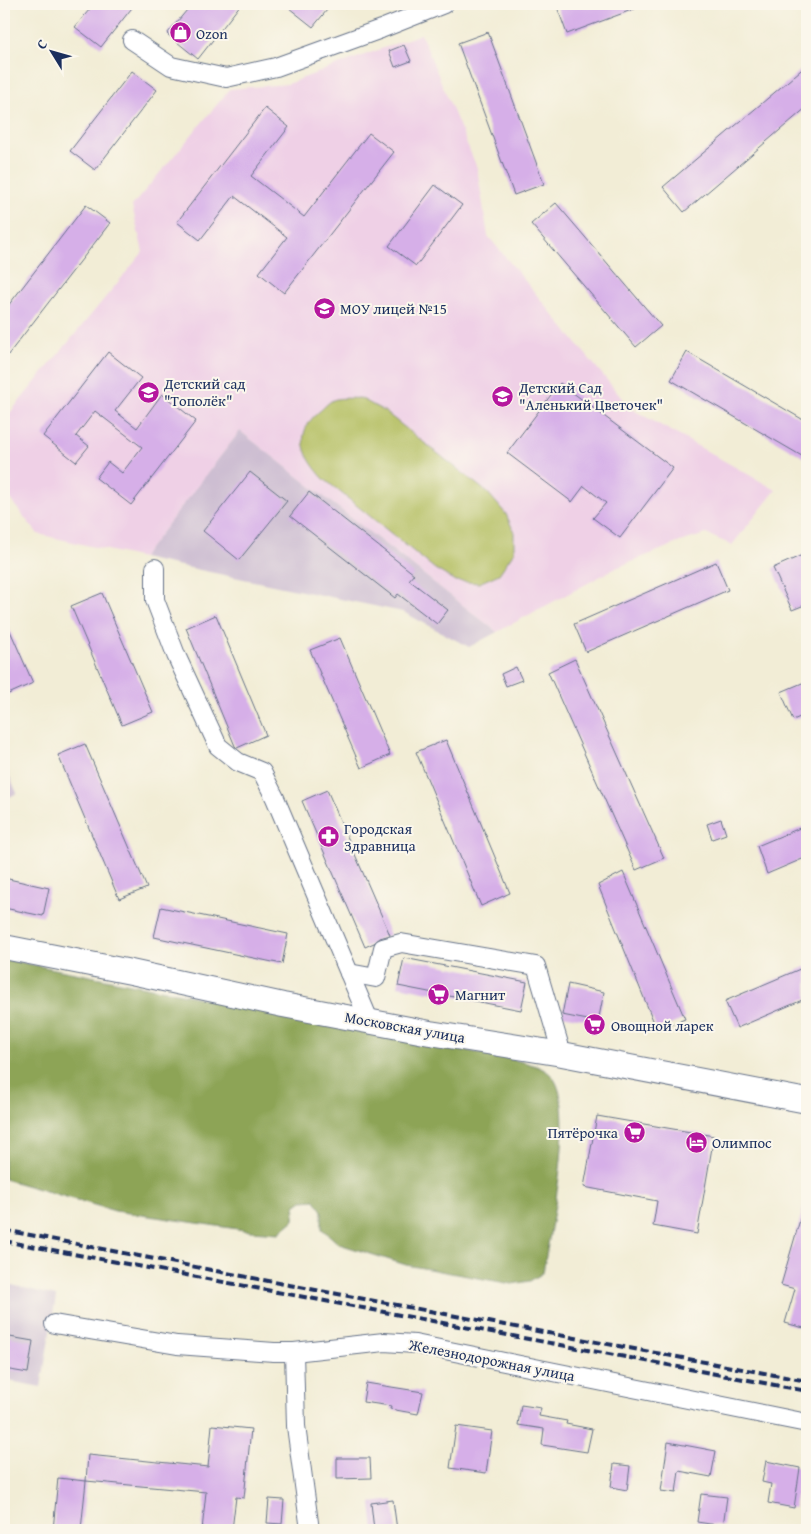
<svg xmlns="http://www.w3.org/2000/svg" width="811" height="1534" font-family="'Gentium Book Plus',serif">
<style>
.built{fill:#efd0e6}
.industrial{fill:#cdbed2}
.green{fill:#b2bd5f;stroke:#66765e}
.forest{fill:#8da456;stroke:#546a5a}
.building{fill:#d6afe8}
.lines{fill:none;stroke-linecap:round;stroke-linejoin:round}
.street-casing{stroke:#667288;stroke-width:20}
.secondary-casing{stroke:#667288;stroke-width:26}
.street{stroke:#fff;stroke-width:18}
.secondary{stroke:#fff;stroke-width:24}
.rail{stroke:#1b2f5e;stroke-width:4;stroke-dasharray:8 4;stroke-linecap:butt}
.labels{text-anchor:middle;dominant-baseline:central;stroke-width:4;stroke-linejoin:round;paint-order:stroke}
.poi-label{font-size:15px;fill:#1b2f5e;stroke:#fbf7ec;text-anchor:start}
.street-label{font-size:15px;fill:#1b2f5e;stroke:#fbf7ec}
</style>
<rect width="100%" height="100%" fill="#fbf7ec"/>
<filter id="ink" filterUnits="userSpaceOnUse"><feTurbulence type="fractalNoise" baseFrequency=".02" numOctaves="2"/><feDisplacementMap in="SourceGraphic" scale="10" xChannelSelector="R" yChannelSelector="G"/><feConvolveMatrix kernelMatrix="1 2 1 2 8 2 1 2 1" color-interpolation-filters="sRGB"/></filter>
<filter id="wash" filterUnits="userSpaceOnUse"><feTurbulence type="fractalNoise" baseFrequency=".0096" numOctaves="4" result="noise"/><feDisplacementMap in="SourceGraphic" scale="20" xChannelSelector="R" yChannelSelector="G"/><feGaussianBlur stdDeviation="1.12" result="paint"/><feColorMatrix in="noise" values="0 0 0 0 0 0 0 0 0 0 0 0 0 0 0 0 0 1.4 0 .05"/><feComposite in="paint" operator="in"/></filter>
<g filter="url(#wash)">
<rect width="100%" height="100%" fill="#f2edd6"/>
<path class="built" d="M 421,34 L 477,168 L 488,236 L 630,408 L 776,490 L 732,545 L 706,534 L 680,542 L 616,568 L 497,632 L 240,431 L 142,558 L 38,534 L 4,492 L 4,420 L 143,252 L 132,206 L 230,89 L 287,84 Z"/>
<g class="industrial">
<path d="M 240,431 L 497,632 L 469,647 L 403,612 L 142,558 Z"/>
<path d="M 7,770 L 17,793 L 4,800 L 4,771 Z"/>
<path d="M 4,1283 L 56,1296 L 41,1387 L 4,1380 Z"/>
</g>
<path class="green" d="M 360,398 L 384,411 L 488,493 L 506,514 L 514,532 L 514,552 L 499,574 L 479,583 L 455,581 L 435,569 L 324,479 C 303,456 292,433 321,410 C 324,407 329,402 333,400 C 340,397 352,399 360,398 Z"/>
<path class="forest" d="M 4,959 L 484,1054 C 501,1058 538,1062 550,1074 C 580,1101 549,1234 543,1273 L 530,1281 L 512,1284 L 406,1265 L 339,1244 L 322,1229 L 322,1211 L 315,1200 L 302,1201 L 295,1206 L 294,1220 L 279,1233 L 251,1231 L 115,1211 L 4,1179 Z"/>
<g id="blocks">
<g class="building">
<path d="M 94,4 L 135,4 L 101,47 L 75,27 Z"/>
<path d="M 192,4 L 241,4 L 198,59 L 167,34 Z"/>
<path d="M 284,4 L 332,4 L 313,27 Z"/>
<path d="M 556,4 L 645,4 L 645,5 L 567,34 Z"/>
<path d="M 488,32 L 544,184 L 514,195 L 458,43 Z"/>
<path d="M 404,45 L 411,61 L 395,67 L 389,51 Z"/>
<path d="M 807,65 L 807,107 L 684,212 L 663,187 Z"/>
<path d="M 132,71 L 157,90 L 95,170 L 70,151 Z"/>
<path d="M 265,108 L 289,127 L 251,176 L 304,217 L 369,133 L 394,152 L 284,293 L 259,273 L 287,237 L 234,196 L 200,240 L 177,222 Z"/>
<path d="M 435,185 L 462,205 L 416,266 L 389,246 Z"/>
<path d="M 556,203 L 661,326 L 636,347 L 531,224 Z"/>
<path d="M 86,205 L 110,223 L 4,360 L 4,311 Z"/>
<path d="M 108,352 L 141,378 L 115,411 L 137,428 L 162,394 L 196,421 L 131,505 L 96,478 L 108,462 L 122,473 L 142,447 L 95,411 L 76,436 L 89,446 L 76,462 L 43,436 Z"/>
<path d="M 687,352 L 807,422 L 807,459 L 671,380 Z"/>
<path d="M 560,383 L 673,468 L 620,538 L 593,518 L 606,503 L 584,486 L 572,502 L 507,453 Z"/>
<path d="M 250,472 L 287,501 L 239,560 L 203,531 Z"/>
<path d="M 309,492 L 414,574 L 409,580 L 448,610 L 437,624 L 398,594 L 395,598 L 290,516 Z"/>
<path d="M 807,553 L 807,604 L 792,610 L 773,568 Z"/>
<path d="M 716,562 L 728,590 L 586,652 L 574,624 Z"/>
<path d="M 102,593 L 153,712 L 122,725 L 71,606 Z"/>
<path d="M 216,615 L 266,735 L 237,748 L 235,746 L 186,628 Z"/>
<path d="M 4,617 L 33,683 L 4,696 Z"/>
<path d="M 340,638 L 390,755 L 361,768 L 310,650 Z"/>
<path d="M 575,659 L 664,858 L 636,870 L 548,672 Z"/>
<path d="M 516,667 L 522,680 L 506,686 L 501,674 Z"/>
<path d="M 807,681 L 807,714 L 793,720 L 781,692 Z"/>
<path d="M 446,740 L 510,893 L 481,906 L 416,752 Z"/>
<path d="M 85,744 L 147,888 L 119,899 L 58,755 Z"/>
<path d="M 327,790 L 390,935 L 380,938 L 374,943 L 365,947 L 302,801 Z"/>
<path d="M 721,819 L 726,834 L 712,839 L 707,824 Z"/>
<path d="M 807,825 L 807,857 L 767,874 L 757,846 Z"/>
<path d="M 623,872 L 685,1019 L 657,1030 L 598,885 Z"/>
<path d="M 4,878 L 49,888 L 43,916 L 4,908 Z"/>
<path d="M 161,907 L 288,934 L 282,964 L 154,937 Z"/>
<path d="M 404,958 L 527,982 L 521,1010 L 398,986 Z"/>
<path d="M 807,966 L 807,998 L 737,1028 L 725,1001 Z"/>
<path d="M 568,984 L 604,992 L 598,1022 L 562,1015 Z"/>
<path d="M 597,1116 L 714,1136 L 697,1234 L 653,1226 L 657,1201 L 584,1187 Z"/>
<path d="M 804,1206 L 807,1207 L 807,1315 L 804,1328 L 785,1323 L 795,1289 L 781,1285 Z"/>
<path d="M 4,1336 L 33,1341 L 28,1373 L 4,1369 Z"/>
<path d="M 366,1383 L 423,1392 L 418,1414 L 390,1409 L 391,1406 L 363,1402 Z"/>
<path d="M 521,1405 L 541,1408 L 539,1416 L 567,1421 L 566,1424 L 592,1429 L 587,1452 L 542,1445 L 544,1429 L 518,1425 Z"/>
<path d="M 212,1425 L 251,1429 L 244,1498 L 236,1497 L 232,1530 L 202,1530 L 206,1492 L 86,1481 L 81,1530 L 53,1530 L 58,1478 L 86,1481 L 88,1455 L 208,1467 Z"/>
<path d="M 456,1426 L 492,1431 L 486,1473 L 450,1468 Z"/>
<path d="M 668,1442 L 716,1451 L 711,1477 L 679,1471 L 676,1493 L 661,1491 Z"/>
<path d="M 337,1458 L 370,1458 L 371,1478 L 337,1479 Z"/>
<path d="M 766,1461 L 800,1468 L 794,1508 L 768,1503 L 771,1484 L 762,1482 Z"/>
<path d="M 614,1464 L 630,1466 L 627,1490 L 611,1487 Z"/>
<path d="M 701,1494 L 727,1497 L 723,1526 L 697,1522 Z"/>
<path d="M 269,1499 L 284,1500 L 282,1524 L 267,1523 Z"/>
<path d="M 393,1500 L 397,1530 L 374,1530 L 371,1503 Z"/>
</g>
</g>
</g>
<g filter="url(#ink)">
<use href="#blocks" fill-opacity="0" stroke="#667288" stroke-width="1"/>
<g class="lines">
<defs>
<g id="street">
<path d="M 132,40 L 171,66 L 226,78 L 276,67 L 381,29 L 444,4"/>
<path d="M 155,568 L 155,600 L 176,655 L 218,746 L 238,762 L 262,772 L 275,798 L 369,1020"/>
<path d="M 349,973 L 376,978 L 383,948 L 401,943 L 536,966 L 562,1054"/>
<path d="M 54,1324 L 177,1345 L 274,1352 L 294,1352 L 384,1342 L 415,1344 L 807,1423"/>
<path d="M 294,1352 L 296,1426 L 310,1530"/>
</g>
<path id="secondary" d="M 4,947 L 131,972 L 283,1005 L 430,1033 L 562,1054 L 807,1101"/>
</defs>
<use href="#street" class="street-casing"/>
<use href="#secondary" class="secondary-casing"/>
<use href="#street" class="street"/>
<use href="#secondary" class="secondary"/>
<g class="rail">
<path d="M 4,1230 L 289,1285 L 807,1381"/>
<path d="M 4,1241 L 807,1391"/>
</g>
</g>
</g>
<defs>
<symbol id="shop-disc" viewBox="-11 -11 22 22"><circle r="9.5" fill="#b5179e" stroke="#fbf7ec"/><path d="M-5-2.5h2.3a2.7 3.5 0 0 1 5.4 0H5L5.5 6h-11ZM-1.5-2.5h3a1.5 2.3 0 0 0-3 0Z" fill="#fff"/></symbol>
<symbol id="school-disc" viewBox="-11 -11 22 22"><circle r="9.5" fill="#b5179e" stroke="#fbf7ec"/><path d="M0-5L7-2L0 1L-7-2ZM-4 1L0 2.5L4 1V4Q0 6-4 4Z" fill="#fff"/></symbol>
<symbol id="pharmacy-disc" viewBox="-11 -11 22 22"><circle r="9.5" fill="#b5179e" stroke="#fbf7ec"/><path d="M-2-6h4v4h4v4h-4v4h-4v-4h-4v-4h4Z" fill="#fff"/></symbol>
<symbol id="supermarket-disc" viewBox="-11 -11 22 22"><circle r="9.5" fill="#b5179e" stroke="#fbf7ec"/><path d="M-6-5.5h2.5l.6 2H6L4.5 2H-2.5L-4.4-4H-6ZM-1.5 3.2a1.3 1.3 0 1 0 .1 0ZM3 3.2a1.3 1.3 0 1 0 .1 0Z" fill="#fff"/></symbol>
<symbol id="hotel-disc" viewBox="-11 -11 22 22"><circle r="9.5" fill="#b5179e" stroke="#fbf7ec"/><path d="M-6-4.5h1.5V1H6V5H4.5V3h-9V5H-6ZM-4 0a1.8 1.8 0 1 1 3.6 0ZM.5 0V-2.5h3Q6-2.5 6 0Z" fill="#fff"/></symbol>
</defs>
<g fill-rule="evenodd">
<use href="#shop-disc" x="168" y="20" width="25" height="25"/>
<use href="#school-disc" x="312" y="296" width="25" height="25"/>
<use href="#school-disc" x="136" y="380" width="25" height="25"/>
<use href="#school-disc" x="490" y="384" width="25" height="25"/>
<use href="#pharmacy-disc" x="316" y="824" width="25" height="25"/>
<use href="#supermarket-disc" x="426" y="982" width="25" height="25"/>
<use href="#supermarket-disc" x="582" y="1012" width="25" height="25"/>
<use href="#supermarket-disc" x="622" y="1120" width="25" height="25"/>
<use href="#hotel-disc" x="684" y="1130" width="25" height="25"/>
</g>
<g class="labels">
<g class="poi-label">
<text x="196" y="33">Ozon</text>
<text x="340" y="308">МОУ лицей №15</text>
<text x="164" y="383">Детский сад<tspan x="164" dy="17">"Тополёк"</tspan></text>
<text x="519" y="387">Детский Сад<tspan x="519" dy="17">"Аленький Цветочек"</tspan></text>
<text x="344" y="828">Городская<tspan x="344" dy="17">Здравница</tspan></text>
<text x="455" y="994">Магнит</text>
<text x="611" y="1025">Овощной ларек</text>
<text x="618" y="1132" text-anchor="end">Пятёрочка</text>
<text x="712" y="1142">Олимпос</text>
</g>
<g class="street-label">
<text transform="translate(405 1027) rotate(10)">Московская улица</text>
<text transform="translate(492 1360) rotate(11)">Железнодорожная улица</text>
</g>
</g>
<rect width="811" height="1534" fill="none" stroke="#fbf7ec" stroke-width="20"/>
<g transform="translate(52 52) rotate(307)" stroke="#fbf7ec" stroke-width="4" paint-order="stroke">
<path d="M0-4L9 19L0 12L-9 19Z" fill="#1b2f5e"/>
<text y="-8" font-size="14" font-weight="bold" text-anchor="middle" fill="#1b2f5e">С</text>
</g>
</svg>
